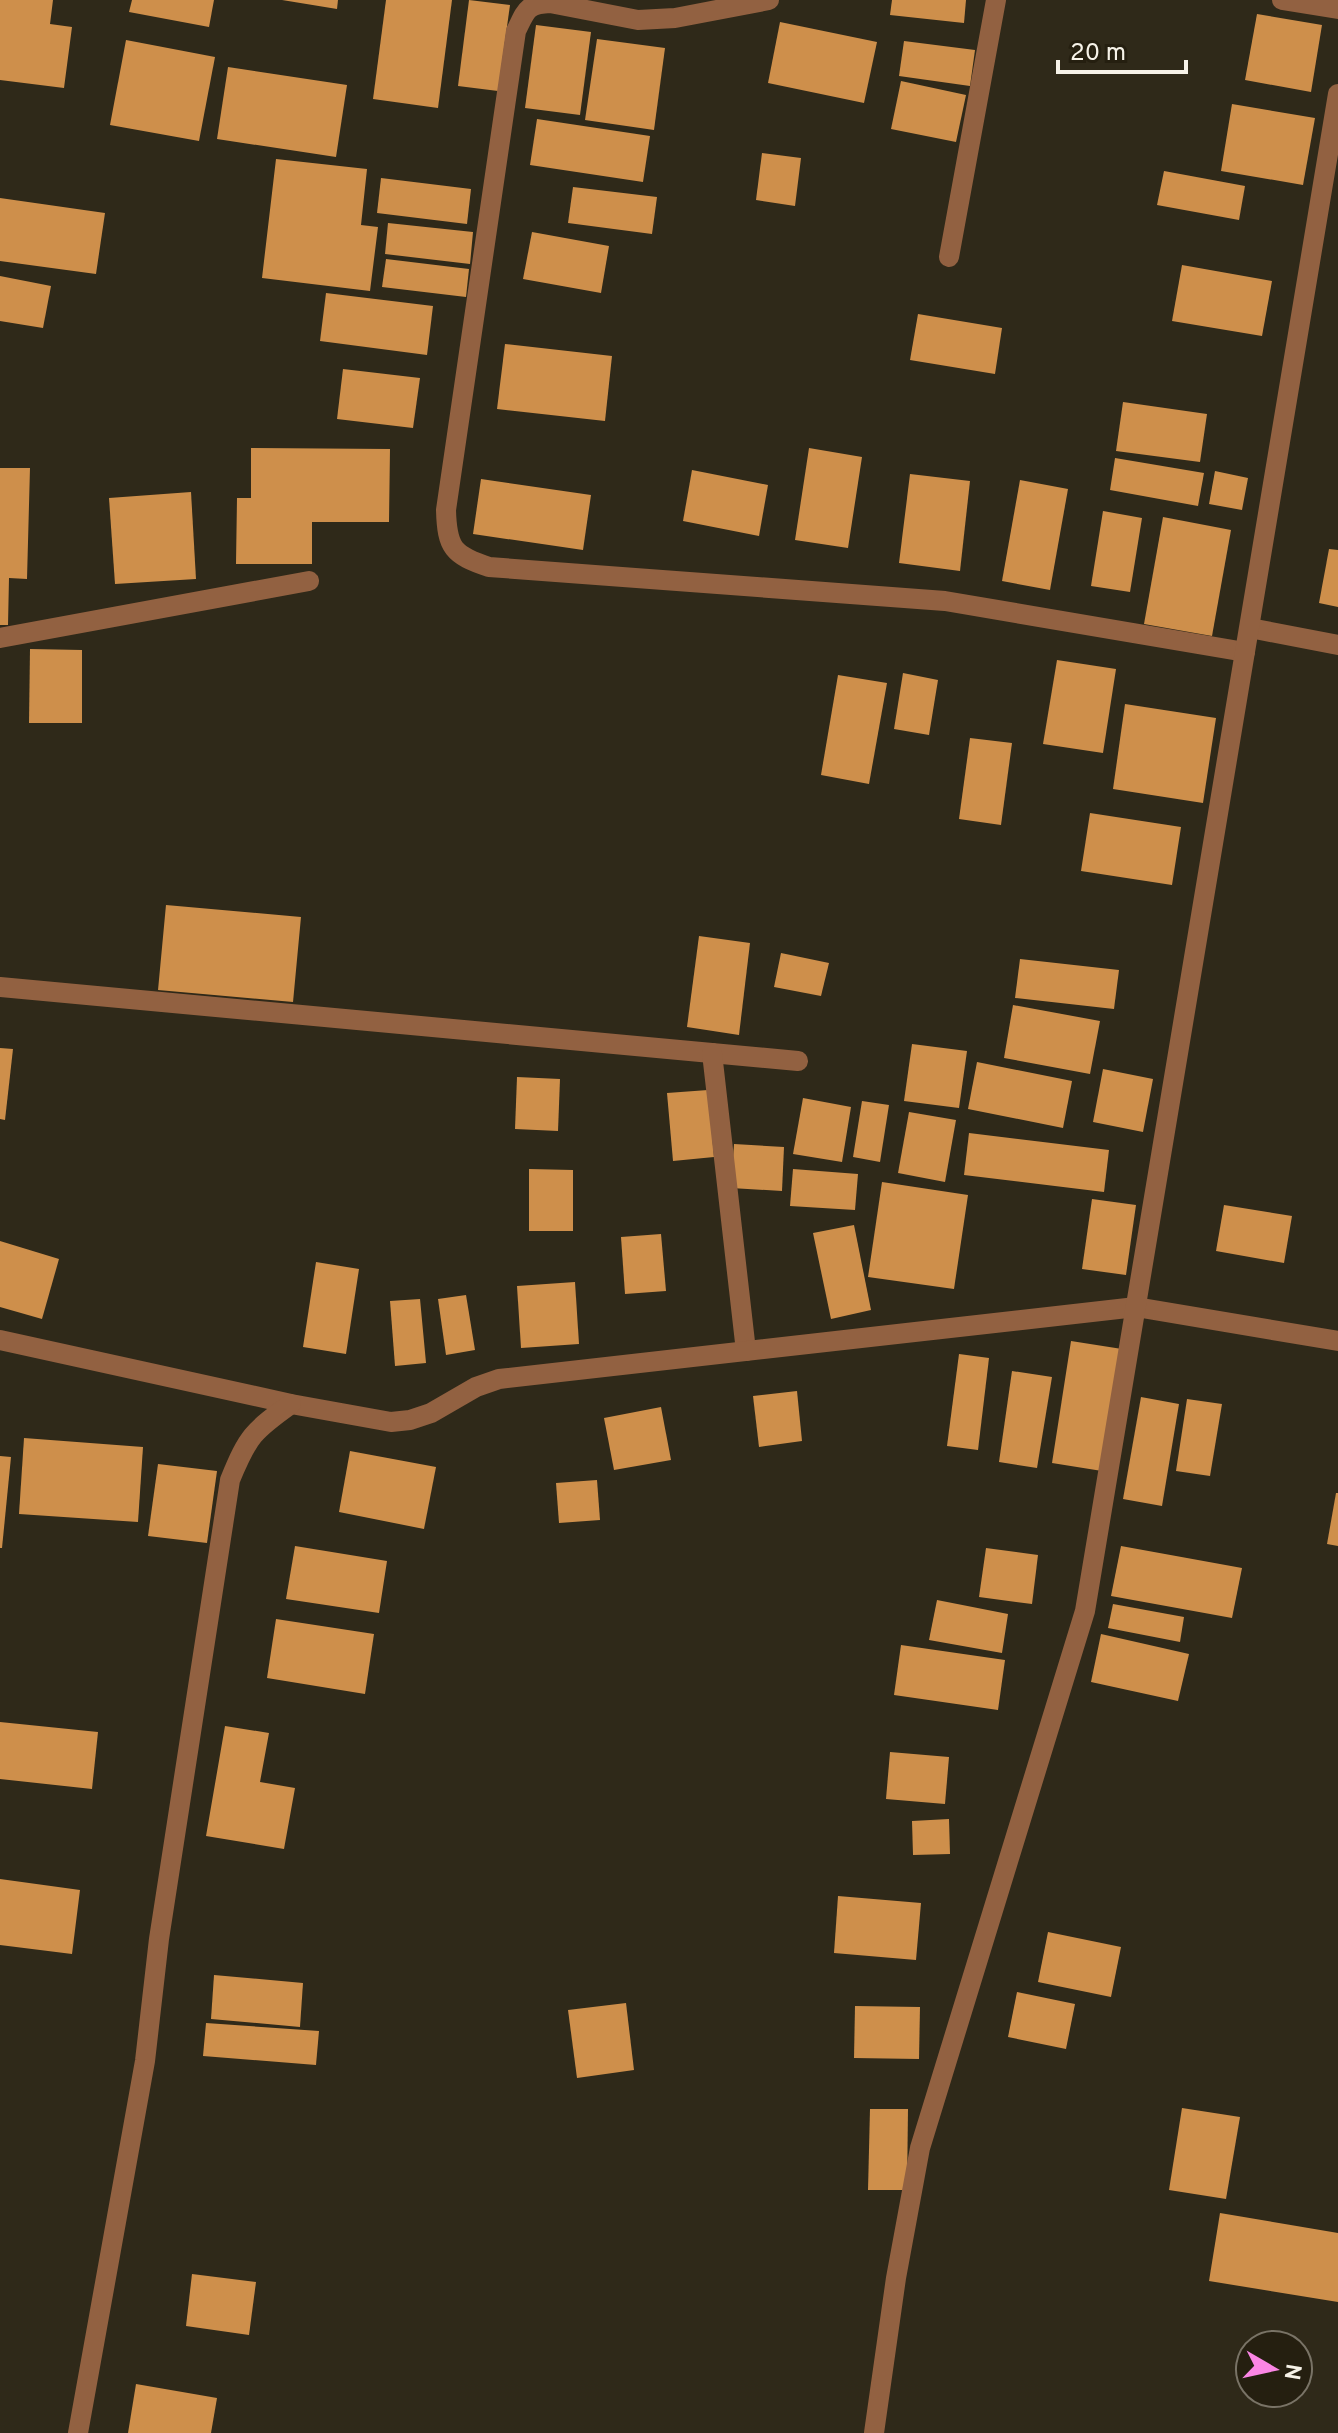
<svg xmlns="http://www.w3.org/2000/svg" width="1338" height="2433" font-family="Overpass,sans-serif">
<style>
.building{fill:#ce8f4b}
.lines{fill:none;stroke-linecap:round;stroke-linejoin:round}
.minor{stroke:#926141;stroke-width:20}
</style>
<rect width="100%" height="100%" fill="#2f2919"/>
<g class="building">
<path d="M 0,0 L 53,0 L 50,24 L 72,27 L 64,88 L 0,80 Z"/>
<path d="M 132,0 L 214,0 L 209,27 L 129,12 Z"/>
<path d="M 282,0 L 338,0 L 337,9 Z"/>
<path d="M 386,0 L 452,0 L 438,108 L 373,99 Z"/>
<path d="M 469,0 L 510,5 L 498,91 L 458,86 Z"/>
<path d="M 892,0 L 966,0 L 964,23 L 890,15 Z"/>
<path d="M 1257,14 L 1322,25 L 1311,92 L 1245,80 Z"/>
<path d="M 780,22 L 877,42 L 864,103 L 768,83 Z"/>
<path d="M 536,25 L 591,32 L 580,115 L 525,108 Z"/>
<path d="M 597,39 L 665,48 L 654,130 L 585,120 Z"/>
<path d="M 126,40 L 215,57 L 199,141 L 110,125 Z"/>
<path d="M 904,41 L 975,50 L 970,86 L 899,76 Z"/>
<path d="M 228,67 L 347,85 L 336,157 L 217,139 Z"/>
<path d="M 901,81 L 966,95 L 956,142 L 891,129 Z"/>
<path d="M 1232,104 L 1315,118 L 1303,185 L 1221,171 Z"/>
<path d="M 537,119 L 650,136 L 643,182 L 530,165 Z"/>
<path d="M 762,153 L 801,158 L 795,206 L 756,200 Z"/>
<path d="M 276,159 L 367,169 L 361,225 L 378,227 L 370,291 L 262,278 Z"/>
<path d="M 1164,171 L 1245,186 L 1239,220 L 1157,205 Z"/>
<path d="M 381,178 L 471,189 L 467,224 L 377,213 Z"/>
<path d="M 573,187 L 657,197 L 652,234 L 568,223 Z"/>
<path d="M 0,198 L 105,213 L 96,274 L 0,261 Z"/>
<path d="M 388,223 L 473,232 L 470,264 L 385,254 Z"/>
<path d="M 532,232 L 609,246 L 601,293 L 523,279 Z"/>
<path d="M 386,259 L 469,269 L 466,297 L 382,287 Z"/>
<path d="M 1182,265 L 1272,281 L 1262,336 L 1172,321 Z"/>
<path d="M 0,276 L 51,286 L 43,328 L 0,321 Z"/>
<path d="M 326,293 L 433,306 L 427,355 L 320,341 Z"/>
<path d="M 918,314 L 1002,328 L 995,374 L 910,360 Z"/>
<path d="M 505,344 L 612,356 L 605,421 L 497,409 Z"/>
<path d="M 343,369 L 420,378 L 413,428 L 337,419 Z"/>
<path d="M 1123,402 L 1207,414 L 1200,462 L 1116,451 Z"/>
<path d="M 251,448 L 390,449 L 389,522 L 312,522 L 312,564 L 236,564 L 237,498 L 251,498 Z"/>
<path d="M 809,448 L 862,457 L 848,548 L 795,540 Z"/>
<path d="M 1115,458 L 1204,473 L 1198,506 L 1110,490 Z"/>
<path d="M 0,468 L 30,468 L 27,579 L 9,578 L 8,625 L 0,625 Z"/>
<path d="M 692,470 L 768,485 L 759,536 L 683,521 Z"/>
<path d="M 1215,471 L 1248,478 L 1242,510 L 1209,504 Z"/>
<path d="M 910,474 L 970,481 L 960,571 L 899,563 Z"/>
<path d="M 481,479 L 591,495 L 583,550 L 473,534 Z"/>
<path d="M 1020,480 L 1068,489 L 1050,590 L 1002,581 Z"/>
<path d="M 191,492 L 196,579 L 115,584 L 109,498 Z"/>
<path d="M 1103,511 L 1142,518 L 1130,592 L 1091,586 Z"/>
<path d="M 1163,517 L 1231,530 L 1212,636 L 1144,624 Z"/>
<path d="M 1329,549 L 1338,550 L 1338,607 L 1319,603 Z"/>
<path d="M 30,649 L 82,650 L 82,723 L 29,723 Z"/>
<path d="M 1057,660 L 1116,669 L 1103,753 L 1043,744 Z"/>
<path d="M 903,673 L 938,680 L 929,735 L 894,729 Z"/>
<path d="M 838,675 L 887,683 L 869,784 L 821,775 Z"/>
<path d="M 1125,704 L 1216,718 L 1203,803 L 1113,789 Z"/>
<path d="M 970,738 L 1012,743 L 1001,825 L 959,819 Z"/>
<path d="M 1090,813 L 1181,827 L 1172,885 L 1081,871 Z"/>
<path d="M 166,905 L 301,917 L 293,1002 L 158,990 Z"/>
<path d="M 699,936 L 750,943 L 739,1035 L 687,1027 Z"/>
<path d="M 781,953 L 829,963 L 821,996 L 774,987 Z"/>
<path d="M 1020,959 L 1119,970 L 1114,1009 L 1015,998 Z"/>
<path d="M 1013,1005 L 1100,1021 L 1090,1074 L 1004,1058 Z"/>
<path d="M 912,1044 L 967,1051 L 959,1108 L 904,1101 Z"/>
<path d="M 0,1048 L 13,1049 L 5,1120 L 0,1119 Z"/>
<path d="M 977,1062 L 1072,1081 L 1063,1128 L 968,1109 Z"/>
<path d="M 1103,1069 L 1153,1079 L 1143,1132 L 1093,1122 Z"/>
<path d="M 517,1077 L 560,1079 L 558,1131 L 515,1129 Z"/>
<path d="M 708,1090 L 714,1157 L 673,1161 L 667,1093 Z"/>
<path d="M 803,1098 L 851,1107 L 842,1162 L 793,1154 Z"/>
<path d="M 862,1101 L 889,1105 L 880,1162 L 853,1157 Z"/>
<path d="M 909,1112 L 956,1120 L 945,1182 L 898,1173 Z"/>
<path d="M 969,1133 L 1109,1150 L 1104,1192 L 964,1175 Z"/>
<path d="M 734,1144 L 784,1147 L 782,1191 L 731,1188 Z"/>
<path d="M 529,1169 L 573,1170 L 573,1231 L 529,1231 Z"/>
<path d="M 793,1169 L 858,1174 L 855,1210 L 790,1206 Z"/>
<path d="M 882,1182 L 968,1195 L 954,1289 L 868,1277 Z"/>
<path d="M 1092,1199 L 1136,1205 L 1126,1275 L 1082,1269 Z"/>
<path d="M 1224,1205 L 1292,1216 L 1284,1263 L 1216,1251 Z"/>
<path d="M 854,1225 L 871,1310 L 831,1319 L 813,1233 Z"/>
<path d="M 661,1234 L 666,1291 L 625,1294 L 621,1237 Z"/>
<path d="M 0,1241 L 59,1259 L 42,1319 L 0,1307 Z"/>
<path d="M 316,1262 L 359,1269 L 346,1354 L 303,1347 Z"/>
<path d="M 575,1282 L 579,1344 L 521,1348 L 517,1286 Z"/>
<path d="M 466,1295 L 475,1350 L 446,1355 L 438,1299 Z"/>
<path d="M 420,1299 L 426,1363 L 395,1366 L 390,1301 Z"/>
<path d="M 1071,1341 L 1122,1349 L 1102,1471 L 1052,1463 Z"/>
<path d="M 959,1354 L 989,1358 L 978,1450 L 947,1446 Z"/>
<path d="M 1012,1371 L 1052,1377 L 1037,1468 L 999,1462 Z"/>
<path d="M 797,1391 L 802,1441 L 759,1447 L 753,1396 Z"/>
<path d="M 1141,1397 L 1179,1404 L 1162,1506 L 1123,1499 Z"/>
<path d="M 1187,1399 L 1222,1404 L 1210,1476 L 1176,1471 Z"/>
<path d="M 661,1407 L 671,1460 L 614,1470 L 604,1418 Z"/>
<path d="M 24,1438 L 143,1447 L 138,1522 L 19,1514 Z"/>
<path d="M 350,1451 L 436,1467 L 424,1529 L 339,1512 Z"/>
<path d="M 0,1456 L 11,1457 L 2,1548 L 0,1548 Z"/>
<path d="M 158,1464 L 217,1471 L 207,1543 L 148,1536 Z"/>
<path d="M 597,1480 L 600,1520 L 559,1523 L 556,1483 Z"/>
<path d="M 1336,1493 L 1338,1493 L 1338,1546 L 1327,1544 Z"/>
<path d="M 295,1546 L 387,1561 L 379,1613 L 286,1599 Z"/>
<path d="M 1121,1546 L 1242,1568 L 1232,1618 L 1111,1596 Z"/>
<path d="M 986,1548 L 1038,1555 L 1032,1604 L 979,1597 Z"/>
<path d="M 937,1600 L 1008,1614 L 1002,1653 L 929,1640 Z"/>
<path d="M 1113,1604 L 1184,1617 L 1180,1642 L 1108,1628 Z"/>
<path d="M 276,1619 L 374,1634 L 365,1694 L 267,1678 Z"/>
<path d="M 1101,1634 L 1189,1654 L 1178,1701 L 1091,1682 Z"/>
<path d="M 901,1645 L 1005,1660 L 998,1710 L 894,1695 Z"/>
<path d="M 0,1722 L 98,1732 L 92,1789 L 0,1779 Z"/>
<path d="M 225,1726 L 269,1733 L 260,1782 L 295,1788 L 284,1849 L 206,1836 Z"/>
<path d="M 890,1752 L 949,1757 L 945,1804 L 886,1799 Z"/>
<path d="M 949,1819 L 950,1854 L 913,1855 L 912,1821 Z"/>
<path d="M 0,1879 L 80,1890 L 72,1954 L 0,1945 Z"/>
<path d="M 838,1896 L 921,1903 L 916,1960 L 834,1953 Z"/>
<path d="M 1048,1932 L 1121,1947 L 1111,1997 L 1038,1982 Z"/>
<path d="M 214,1975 L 303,1983 L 300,2027 L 211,2019 Z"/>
<path d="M 1017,1992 L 1075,2004 L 1066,2049 L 1008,2037 Z"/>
<path d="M 626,2003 L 634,2070 L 577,2078 L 568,2010 Z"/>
<path d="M 855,2006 L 920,2007 L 919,2059 L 854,2058 Z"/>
<path d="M 206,2023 L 319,2031 L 316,2065 L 203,2056 Z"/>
<path d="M 1182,2108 L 1240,2117 L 1226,2199 L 1169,2190 Z"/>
<path d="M 870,2109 L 908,2109 L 907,2190 L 868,2190 Z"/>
<path d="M 1220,2213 L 1338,2233 L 1338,2302 L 1209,2281 Z"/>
<path d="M 192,2274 L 256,2282 L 249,2335 L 186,2326 Z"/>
<path d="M 136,2384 L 217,2398 L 211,2433 L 128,2433 Z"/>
</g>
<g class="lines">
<g class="minor">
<path d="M 769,0 L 675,18 L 638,20 L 550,3 C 526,4 526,11 516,31 L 446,510 C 447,548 453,555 489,567 L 945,601 L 1245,652"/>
<path d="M 1282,0 L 1338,9"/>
<path d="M 949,257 L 996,0"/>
<path d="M 1250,628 L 1338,645"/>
<path d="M 0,638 L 309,581"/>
<path d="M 0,987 L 798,1061"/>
<path d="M 712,1053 L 746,1351"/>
<path d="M 0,1340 L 291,1404 L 391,1422 L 410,1420 L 431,1413 L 476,1387 L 499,1379 L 1136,1307 L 1338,1341"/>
<path d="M 78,2433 L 145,2061 L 159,1939 L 230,1480 C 248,1436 253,1431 291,1404"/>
<path d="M 874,2433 L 896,2278 L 920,2148 L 1085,1611 L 1338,94"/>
</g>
</g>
<g transform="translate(1274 2369) rotate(99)"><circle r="38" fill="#251f10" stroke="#797366" stroke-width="2"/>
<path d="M0-6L14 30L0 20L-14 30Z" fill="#fb86e5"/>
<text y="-12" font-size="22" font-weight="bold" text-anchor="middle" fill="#f6f2e8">N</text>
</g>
<path d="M1058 60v12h128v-12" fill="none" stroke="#f6f2e8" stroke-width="4"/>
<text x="1070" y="60" font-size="24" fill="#f6f2e8" stroke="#251f10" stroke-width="6" paint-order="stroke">20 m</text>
</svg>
